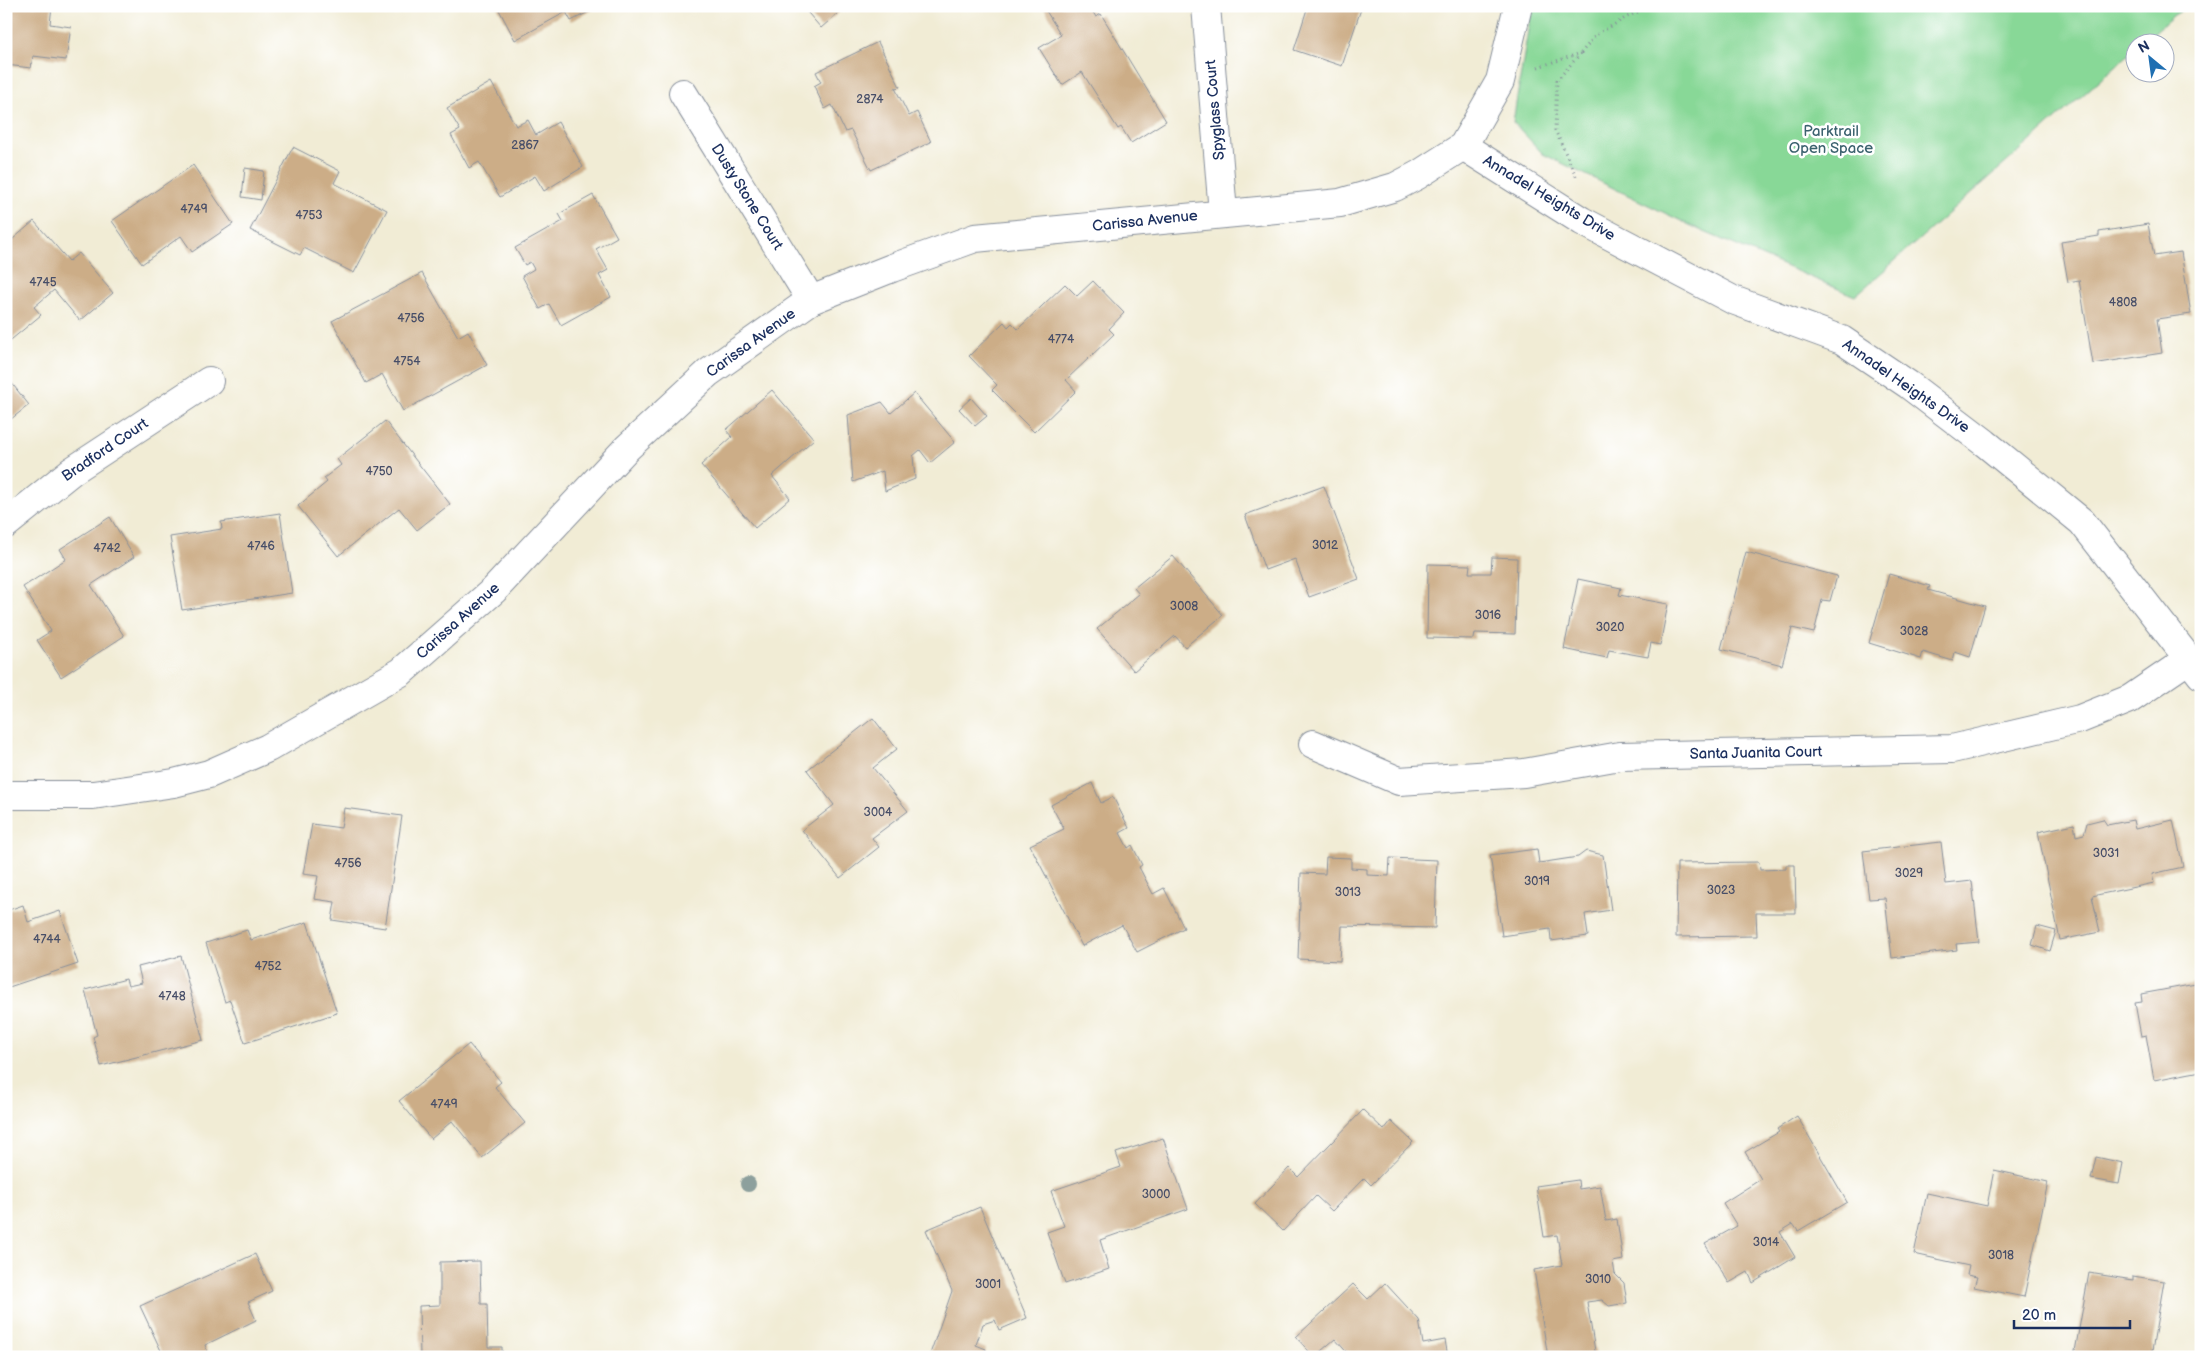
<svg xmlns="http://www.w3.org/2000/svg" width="2207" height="1363" font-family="'Balsamiq Sans',sans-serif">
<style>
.green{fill:#88d897;stroke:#52847a}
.building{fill:#ccad87}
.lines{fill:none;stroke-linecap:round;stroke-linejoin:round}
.street-casing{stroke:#868e9a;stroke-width:30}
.path{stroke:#868e9a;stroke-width:3;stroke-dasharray:1 4;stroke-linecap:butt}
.street{stroke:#fff;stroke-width:28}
.tree{fill:#8da09d}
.labels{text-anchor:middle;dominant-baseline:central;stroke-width:5;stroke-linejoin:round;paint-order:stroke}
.number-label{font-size:12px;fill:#474e68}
.street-label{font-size:15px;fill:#1b2f5e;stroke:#fff}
.park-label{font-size:15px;fill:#3c626f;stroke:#fff}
</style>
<rect width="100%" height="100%" fill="#fff"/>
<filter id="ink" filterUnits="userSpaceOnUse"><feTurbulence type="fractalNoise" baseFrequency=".02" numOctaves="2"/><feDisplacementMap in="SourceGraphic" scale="10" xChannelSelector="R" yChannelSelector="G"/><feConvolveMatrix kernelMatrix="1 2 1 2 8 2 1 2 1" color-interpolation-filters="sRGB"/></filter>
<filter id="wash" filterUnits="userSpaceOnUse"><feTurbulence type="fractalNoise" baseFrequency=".0096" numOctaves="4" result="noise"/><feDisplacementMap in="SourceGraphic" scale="20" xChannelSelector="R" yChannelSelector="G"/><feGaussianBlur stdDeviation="1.12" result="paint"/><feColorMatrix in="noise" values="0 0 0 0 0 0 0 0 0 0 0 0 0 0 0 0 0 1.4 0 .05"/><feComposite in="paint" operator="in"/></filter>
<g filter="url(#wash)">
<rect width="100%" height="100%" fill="#f1ecd5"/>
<path class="green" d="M 1532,6 L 2190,6 L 2174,15 L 2143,42 L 2134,42 L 2134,50 L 1855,296 L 1702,231 L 1543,154 L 1513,122 Z"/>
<g id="blocks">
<g class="building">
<path d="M 6,6 L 52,6 L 50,24 L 71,27 L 66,60 L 33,56 L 31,68 L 6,65 Z"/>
<path d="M 497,6 L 600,6 L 571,21 L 566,12 L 515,40 Z"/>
<path d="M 802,6 L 846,6 L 821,28 Z"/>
<path d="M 1043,6 L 1089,6 L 1096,17 L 1101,14 L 1166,121 L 1131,143 L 1121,127 L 1118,129 L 1082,72 L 1062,85 L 1039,48 L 1061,35 Z"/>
<path d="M 1308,6 L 1362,6 L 1342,66 L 1294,50 Z"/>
<path d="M 878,42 L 900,87 L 895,88 L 909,116 L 917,112 L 931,142 L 871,170 L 851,130 L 845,132 L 832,105 L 825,109 L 814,86 L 821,82 L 816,72 Z"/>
<path d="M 491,82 L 516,126 L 528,120 L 536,135 L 558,122 L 583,167 L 544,191 L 535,176 L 500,197 L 479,162 L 469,168 L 451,135 L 460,130 L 447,108 Z"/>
<path d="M 293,147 L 340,171 L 334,183 L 387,210 L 354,273 L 304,248 L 300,255 L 250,230 Z"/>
<path d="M 193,165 L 233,224 L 192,252 L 181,236 L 142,264 L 112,221 Z"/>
<path d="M 245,168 L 264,171 L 261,200 L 242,197 Z"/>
<path d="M 593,195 L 617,237 L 596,249 L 608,270 L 599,275 L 611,297 L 561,325 L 549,304 L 540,309 L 522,276 L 534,269 L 530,262 L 525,265 L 515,248 L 563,221 L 559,214 Z"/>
<path d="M 34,221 L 69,261 L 79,253 L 113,293 L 80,321 L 54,290 L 34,307 L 41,315 L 6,344 L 6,245 Z"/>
<path d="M 2148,224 L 2154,256 L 2181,252 L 2191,314 L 2157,319 L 2162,353 L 2093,364 L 2079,280 L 2068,282 L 2061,242 L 2099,236 L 2099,232 Z"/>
<path d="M 422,273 L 458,337 L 468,331 L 487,365 L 403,411 L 382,374 L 366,383 L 332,321 Z"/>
<path d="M 1093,281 L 1124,313 L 1109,329 L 1114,334 L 1066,380 L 1076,391 L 1034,432 L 992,390 L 997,385 L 969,356 L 1004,322 L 1008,327 L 1012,323 L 1018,329 L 1065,284 L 1077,296 Z"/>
<path d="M 6,376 L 29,405 L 6,423 Z"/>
<path d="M 772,390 L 814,439 L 772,476 L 790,498 L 755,528 L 701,465 L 732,437 L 726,430 Z"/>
<path d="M 914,393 L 955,442 L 930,463 L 920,450 L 913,456 L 915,479 L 885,491 L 883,471 L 853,482 L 848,415 L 882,402 L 891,413 Z"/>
<path d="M 971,398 L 987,416 L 975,426 L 959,409 Z"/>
<path d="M 385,421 L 450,504 L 417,530 L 399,508 L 338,556 L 298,506 L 327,482 L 324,478 L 341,465 L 337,459 Z"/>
<path d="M 1324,486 L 1359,579 L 1309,597 L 1295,559 L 1265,570 L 1245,515 Z"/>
<path d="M 280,513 L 292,593 L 182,610 L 170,537 L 222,529 L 221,522 Z"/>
<path d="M 110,517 L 134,557 L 91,585 L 124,636 L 61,677 L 37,640 L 51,631 L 23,587 L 66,559 L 60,549 Z"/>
<path d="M 1746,552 L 1837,576 L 1830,601 L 1822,600 L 1814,633 L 1792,628 L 1782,665 L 1721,649 Z"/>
<path d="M 1173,556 L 1223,615 L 1185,647 L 1175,636 L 1134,671 L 1097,629 L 1139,594 L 1134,588 Z"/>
<path d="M 1492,557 L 1517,558 L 1515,634 L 1475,633 L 1474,639 L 1427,638 L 1428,564 L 1470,565 L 1469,573 L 1491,573 Z"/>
<path d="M 1889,574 L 1930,586 L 1928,590 L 1985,606 L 1970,657 L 1955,652 L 1953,661 L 1923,652 L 1921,659 L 1869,643 Z"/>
<path d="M 1578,579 L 1621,588 L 1619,595 L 1668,604 L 1660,645 L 1651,643 L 1648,657 L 1609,650 L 1607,658 L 1564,649 Z"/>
<path d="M 873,718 L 897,749 L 873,768 L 908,811 L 872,838 L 879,847 L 840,878 L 802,830 L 834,805 L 807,770 Z"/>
<path d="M 1092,783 L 1101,803 L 1113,797 L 1129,828 L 1120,833 L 1128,848 L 1132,845 L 1142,865 L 1139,867 L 1153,894 L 1164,888 L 1184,928 L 1137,952 L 1122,925 L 1082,946 L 1030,845 L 1064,829 L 1051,805 Z"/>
<path d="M 344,808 L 402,816 L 385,928 L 332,920 L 335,902 L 314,899 L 318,876 L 303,874 L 312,824 L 341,828 Z"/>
<path d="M 2103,819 L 2107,825 L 2133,820 L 2135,829 L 2173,820 L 2183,867 L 2152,874 L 2154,883 L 2092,896 L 2100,932 L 2060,940 L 2038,832 L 2074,824 L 2076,836 L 2084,834 L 2087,823 Z"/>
<path d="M 1941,842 L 1946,884 L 1972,881 L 1979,942 L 1956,944 L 1957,950 L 1892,958 L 1885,898 L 1869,899 L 1863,851 Z"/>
<path d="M 1537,849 L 1539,863 L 1578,857 L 1586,851 L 1603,855 L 1611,910 L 1585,914 L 1588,936 L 1551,941 L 1550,929 L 1502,936 L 1490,855 Z"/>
<path d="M 1326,857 L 1351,858 L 1351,868 L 1367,869 L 1367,875 L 1389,876 L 1390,858 L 1437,860 L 1435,928 L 1342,926 L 1340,961 L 1298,959 L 1301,873 L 1325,874 Z"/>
<path d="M 1759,862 L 1760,870 L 1786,869 L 1786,865 L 1795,865 L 1796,913 L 1756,913 L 1757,936 L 1676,937 L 1677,863 Z"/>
<path d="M 23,905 L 28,922 L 60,911 L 78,964 L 6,988 L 6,911 Z"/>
<path d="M 307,922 L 337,1013 L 245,1043 L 230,1000 L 225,1002 L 206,943 L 247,930 L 251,940 Z"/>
<path d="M 2037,926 L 2056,931 L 2050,951 L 2032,945 Z"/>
<path d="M 181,956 L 203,1040 L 101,1066 L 93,1037 L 97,1035 L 85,990 L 126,979 L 128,986 L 142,983 L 138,967 Z"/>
<path d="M 2201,983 L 2201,1071 L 2154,1080 L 2146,1035 L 2141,1036 L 2135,1003 L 2142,1002 L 2141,994 Z"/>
<path d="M 469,1044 L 501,1082 L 495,1087 L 525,1123 L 482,1158 L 452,1121 L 431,1139 L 399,1101 Z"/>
<path d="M 1363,1110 L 1384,1130 L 1391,1121 L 1413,1142 L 1371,1185 L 1364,1178 L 1332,1211 L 1316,1196 L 1283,1231 L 1255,1204 L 1289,1168 L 1298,1177 Z"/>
<path d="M 1797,1116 L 1847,1202 L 1798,1231 L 1793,1224 L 1780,1232 L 1795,1257 L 1753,1283 L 1748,1272 L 1729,1283 L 1705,1244 L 1737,1226 L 1723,1203 L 1761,1179 L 1745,1152 L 1779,1132 L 1777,1129 Z"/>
<path d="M 1163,1138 L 1188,1209 L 1100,1240 L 1109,1269 L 1065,1284 L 1047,1232 L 1064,1226 L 1051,1191 L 1121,1167 L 1116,1153 Z"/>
<path d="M 2096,1157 L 2123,1163 L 2119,1184 L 2091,1179 Z"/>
<path d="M 1994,1170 L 2048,1182 L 2024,1297 L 1974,1287 L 1977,1277 L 1967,1275 L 1969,1266 L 1914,1254 L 1927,1193 L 1987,1206 Z"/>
<path d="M 1578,1180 L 1579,1189 L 1600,1186 L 1606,1221 L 1617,1219 L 1623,1260 L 1613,1262 L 1615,1274 L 1624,1283 L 1627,1303 L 1609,1306 L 1602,1300 L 1587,1302 L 1596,1357 L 1548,1357 L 1534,1270 L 1562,1265 L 1557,1235 L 1544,1237 L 1536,1186 Z"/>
<path d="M 980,1207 L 1027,1318 L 999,1330 L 995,1320 L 983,1324 L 976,1345 L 986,1349 L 984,1357 L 929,1357 L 952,1291 L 926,1230 Z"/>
<path d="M 255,1254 L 272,1291 L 248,1302 L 256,1320 L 205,1345 L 210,1357 L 164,1357 L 140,1306 Z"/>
<path d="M 480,1261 L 481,1304 L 487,1304 L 488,1347 L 502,1347 L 502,1357 L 420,1357 L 419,1306 L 440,1305 L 440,1262 Z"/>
<path d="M 2089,1273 L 2133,1280 L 2133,1276 L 2164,1281 L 2151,1357 L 2074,1357 Z"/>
<path d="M 1385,1283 L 1419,1320 L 1423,1344 L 1445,1340 L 1448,1357 L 1351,1357 L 1335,1339 L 1314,1357 L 1296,1337 L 1353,1284 L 1368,1299 Z"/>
</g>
</g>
</g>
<g filter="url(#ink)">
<use href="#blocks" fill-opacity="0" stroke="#868e9a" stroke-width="1"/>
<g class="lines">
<defs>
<g id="street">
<path d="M 1206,6 L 1223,213"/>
<path d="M 683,93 L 811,300"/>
<path d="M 1463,146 L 1582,221 L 1733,300 L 1842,340 L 1909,385 L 1985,443 L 2082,522 L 2201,675"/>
<path d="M 6,524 L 72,471 L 209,381"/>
<path d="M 1313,744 L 1399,781 L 1524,773 L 1620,756 L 1952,749 L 2080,719 L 2130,699 L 2189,659"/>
<path d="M 6,795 L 93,795 L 174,783 L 209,774 L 268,748 L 401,672 L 494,590 L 627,448 L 708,373 L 811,300 L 892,268 L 975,238 L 1340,203 L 1395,187 L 1418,175 L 1463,146 L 1500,81 L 1518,6"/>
</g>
</defs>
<use href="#street" class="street-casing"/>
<g class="path">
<path d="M 1538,67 L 1581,53 L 1596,35 L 1627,17 L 1651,6"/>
<path d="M 1576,176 L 1555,130 L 1557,80 L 1581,53"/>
</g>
<use href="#street" class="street"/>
</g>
<circle class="tree" cx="748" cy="1184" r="8"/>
</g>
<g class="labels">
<g class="number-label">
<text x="870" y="99">2874</text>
<text x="525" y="145">2867</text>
<text x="194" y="209">4749</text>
<text x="309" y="215">4753</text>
<text x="43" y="282">4745</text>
<text x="2123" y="302">4808</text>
<text x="411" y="318">4756</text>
<text x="1061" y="339">4774</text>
<text x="407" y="361">4754</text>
<text x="379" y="471">4750</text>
<text x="1325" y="545">3012</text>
<text x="261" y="546">4746</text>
<text x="107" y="548">4742</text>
<text x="1184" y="606">3008</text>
<text x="1488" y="615">3016</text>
<text x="1610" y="627">3020</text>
<text x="1914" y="631">3028</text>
<text x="878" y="812">3004</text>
<text x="2106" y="853">3031</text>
<text x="348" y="863">4756</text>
<text x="1909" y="873">3029</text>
<text x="1537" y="881">3019</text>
<text x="1721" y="890">3023</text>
<text x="1348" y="892">3013</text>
<text x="47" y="939">4744</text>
<text x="268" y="966">4752</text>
<text x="172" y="996">4748</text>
<text x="444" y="1104">4749</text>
<text x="1156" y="1194">3000</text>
<text x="1766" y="1242">3014</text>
<text x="2001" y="1255">3018</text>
<text x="1598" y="1279">3010</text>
<text x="988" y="1284">3001</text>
</g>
<g class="street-label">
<text transform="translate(1215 110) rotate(-95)">Spyglass Court</text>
<text transform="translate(747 197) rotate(58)">Dusty Stone Court</text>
<text transform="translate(1549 198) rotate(31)">Annadel Heights Drive</text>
<text transform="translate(1145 221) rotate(-6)">Carissa Avenue</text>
<text transform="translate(751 343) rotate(-36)">Carissa Avenue</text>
<text transform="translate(1906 386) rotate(35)">Annadel Heights Drive</text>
<text transform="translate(105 450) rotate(-34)">Bradford Court</text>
<text transform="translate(458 621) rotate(-42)">Carissa Avenue</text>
<text transform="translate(1756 753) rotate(-1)">Santa Juanita Court</text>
</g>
<g class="park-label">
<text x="1831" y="131">Parktrail<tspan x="1831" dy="17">Open Space</tspan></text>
</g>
</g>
<rect width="2207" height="1363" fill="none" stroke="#fff" stroke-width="25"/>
<g transform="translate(2150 58) rotate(331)"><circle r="24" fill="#ffffff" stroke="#a4acbf"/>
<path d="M0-4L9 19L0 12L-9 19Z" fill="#1f6fb2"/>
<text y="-8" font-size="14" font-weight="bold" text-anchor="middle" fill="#1b2f5e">N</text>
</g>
<path d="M2014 1320v8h116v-8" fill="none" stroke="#1b2f5e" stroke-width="2.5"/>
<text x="2022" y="1320" font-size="15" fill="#1b2f5e" stroke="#ffffff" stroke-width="4" paint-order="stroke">20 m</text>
</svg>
